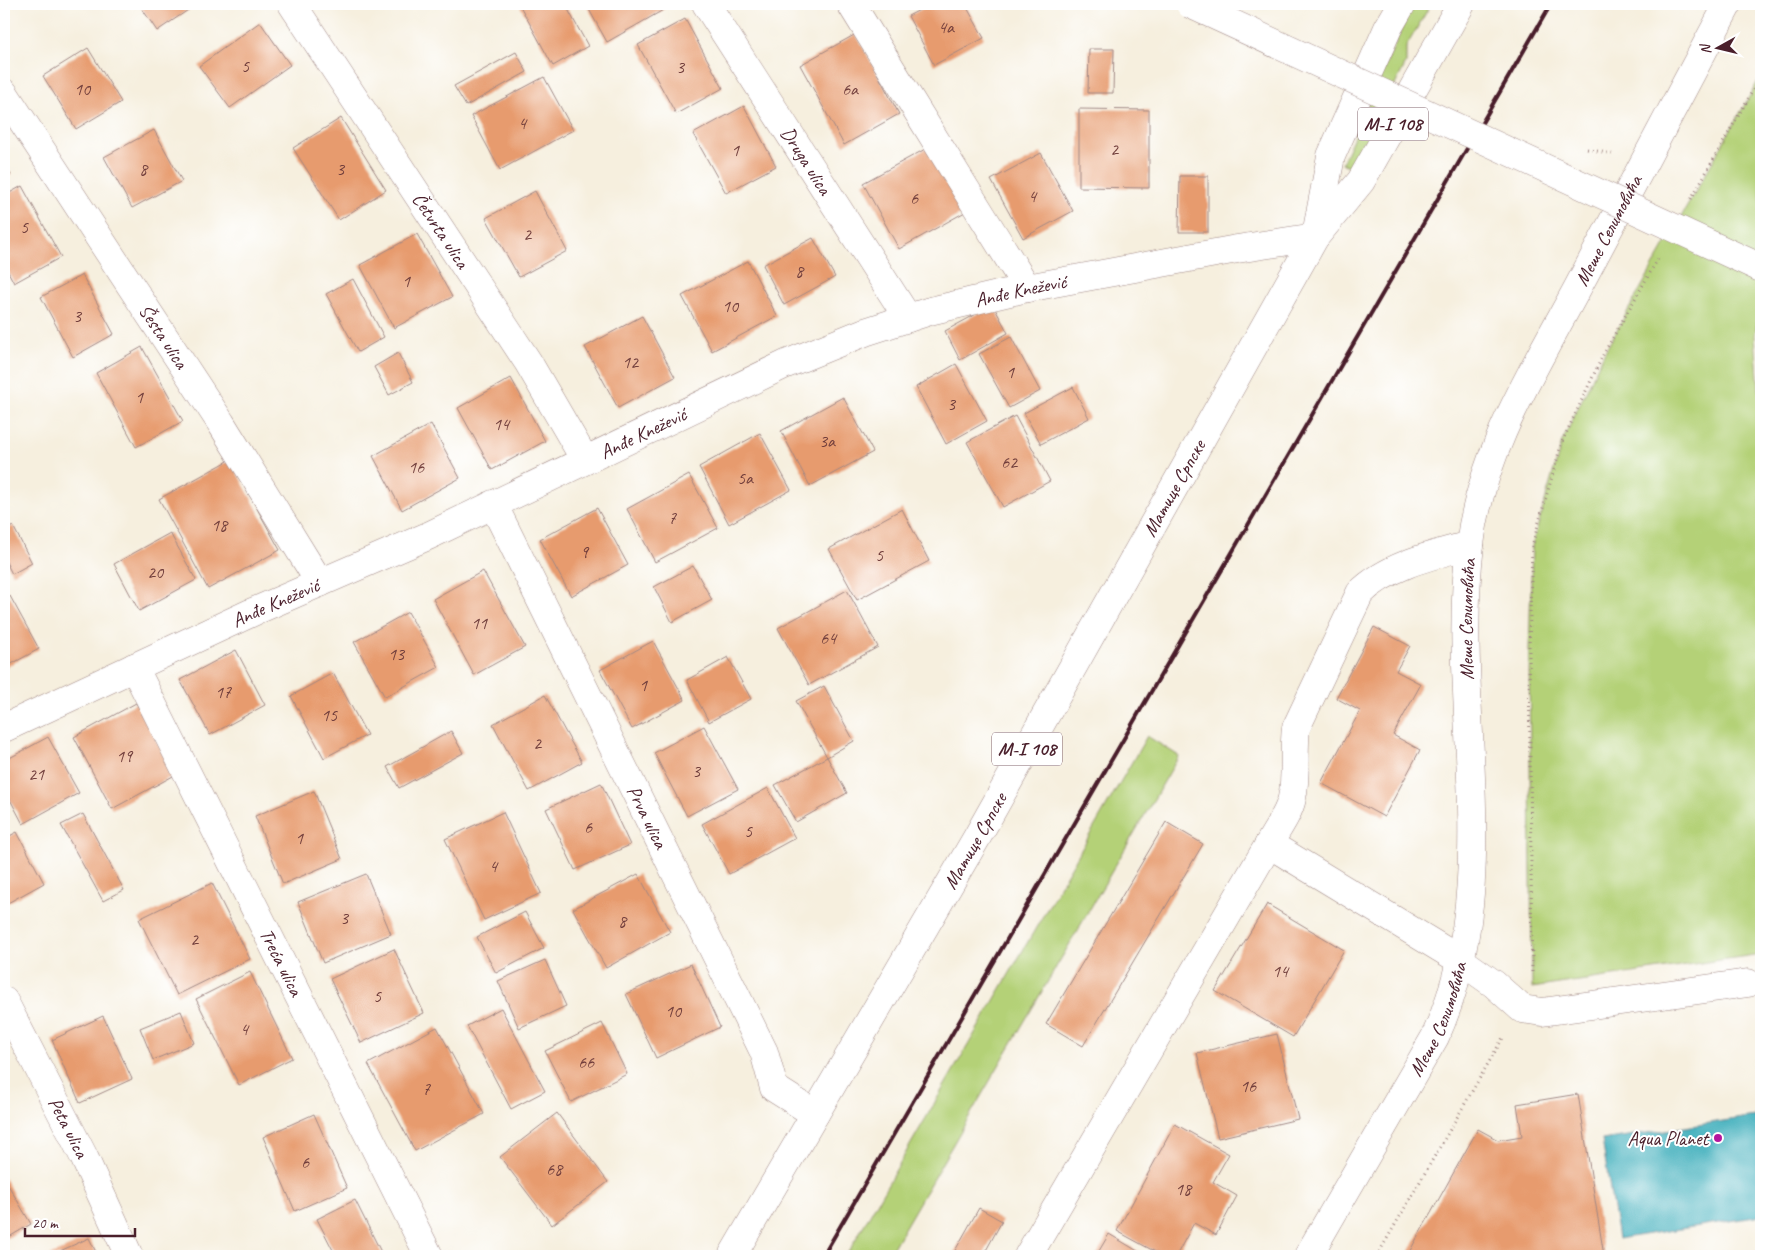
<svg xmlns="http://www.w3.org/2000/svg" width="1765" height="1260" font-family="Caveat,sans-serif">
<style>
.green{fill:#b4d177;stroke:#7f7851}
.water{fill:#40afbc;stroke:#456774}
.building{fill:#e79b6e}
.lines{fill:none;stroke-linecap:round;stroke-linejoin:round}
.minor-casing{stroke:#a08784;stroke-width:29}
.major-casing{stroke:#a08784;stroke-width:29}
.path{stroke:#a08784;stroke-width:3;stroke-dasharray:1 4;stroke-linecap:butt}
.minor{stroke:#fff;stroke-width:28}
.major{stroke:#fff;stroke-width:28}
.rail{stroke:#4a1f2b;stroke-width:4}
.minor-bridge-casing{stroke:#a08784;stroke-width:29;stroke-linecap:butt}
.minor-bridge{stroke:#fff;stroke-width:28}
.poi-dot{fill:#b5179e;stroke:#fff;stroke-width:2}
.labels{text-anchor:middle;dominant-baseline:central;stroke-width:4;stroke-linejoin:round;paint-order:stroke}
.number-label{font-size:18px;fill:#713e3c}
.shield{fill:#fff;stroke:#80626b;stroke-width:1}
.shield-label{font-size:19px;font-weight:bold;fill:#4a1f2b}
.street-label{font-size:20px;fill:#4a1f2b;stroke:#fff}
.poi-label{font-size:20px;fill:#4a1f2b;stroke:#fff;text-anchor:end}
</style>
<rect width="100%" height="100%" fill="#fff"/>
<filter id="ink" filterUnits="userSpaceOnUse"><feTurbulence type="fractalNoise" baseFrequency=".02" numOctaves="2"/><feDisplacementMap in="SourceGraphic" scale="10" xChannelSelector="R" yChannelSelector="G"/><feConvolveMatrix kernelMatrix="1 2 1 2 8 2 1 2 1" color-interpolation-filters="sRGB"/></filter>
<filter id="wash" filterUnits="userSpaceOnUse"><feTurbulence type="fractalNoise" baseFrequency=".0096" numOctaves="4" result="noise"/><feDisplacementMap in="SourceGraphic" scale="20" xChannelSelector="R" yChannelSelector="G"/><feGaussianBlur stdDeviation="1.12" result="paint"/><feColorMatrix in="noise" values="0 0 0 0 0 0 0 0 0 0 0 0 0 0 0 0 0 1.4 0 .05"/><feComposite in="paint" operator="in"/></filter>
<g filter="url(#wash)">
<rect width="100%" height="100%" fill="#f6efde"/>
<g class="green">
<path d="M 1413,4 L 1431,4 L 1406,47 L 1406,63 L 1353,169 L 1342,163 Z"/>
<path d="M 1761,76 L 1761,297 L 1755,335 L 1761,417 L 1761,954 L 1532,988 L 1529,650 L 1532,546 L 1562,442 L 1604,353 Z"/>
<path d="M 1147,736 L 1179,756 L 888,1256 L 846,1256 Z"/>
</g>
<path class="water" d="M 1761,1115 L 1761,1216 L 1618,1239 L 1602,1140 Z"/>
<g id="blocks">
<g class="building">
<path d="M 139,4 L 197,4 L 157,31 Z"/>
<path d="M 519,4 L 565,4 L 588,46 L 553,66 Z"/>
<path d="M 586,4 L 662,4 L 665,9 L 607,42 Z"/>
<path d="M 931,4 L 965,4 L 984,38 L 934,65 L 908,16 Z"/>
<path d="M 685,19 L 723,88 L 676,114 L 638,45 Z"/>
<path d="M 260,22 L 290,65 L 230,108 L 199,66 Z"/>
<path d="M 856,34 L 899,114 L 844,145 L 800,65 Z"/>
<path d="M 88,48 L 121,102 L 76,129 L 43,76 Z"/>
<path d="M 1089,49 L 1114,49 L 1113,93 L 1088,93 Z"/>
<path d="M 516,52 L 527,72 L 466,106 L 454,86 Z"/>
<path d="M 544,77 L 573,130 L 500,170 L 471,116 Z"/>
<path d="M 744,106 L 776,166 L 726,193 L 693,134 Z"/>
<path d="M 1079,109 L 1149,110 L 1149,188 L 1079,187 Z"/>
<path d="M 341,118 L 386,190 L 339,220 L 293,148 Z"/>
<path d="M 154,130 L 182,181 L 132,208 L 104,157 Z"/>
<path d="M 929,147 L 965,212 L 899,249 L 863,183 Z"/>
<path d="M 1041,153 L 1073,211 L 1023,238 L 991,180 Z"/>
<path d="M 4,163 L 11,175 L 4,179 Z"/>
<path d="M 1180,176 L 1208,176 L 1208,232 L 1179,232 Z"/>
<path d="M 22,186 L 61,257 L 14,283 L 4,264 L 4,196 Z"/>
<path d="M 535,191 L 567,251 L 519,277 L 486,218 Z"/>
<path d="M 417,234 L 452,297 L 394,328 L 360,265 Z"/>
<path d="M 813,238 L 835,277 L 784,305 L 763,265 Z"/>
<path d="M 748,261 L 777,316 L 712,351 L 682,296 Z"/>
<path d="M 82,275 L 114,334 L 73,357 L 41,297 Z"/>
<path d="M 353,279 L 384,337 L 358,352 L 326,294 Z"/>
<path d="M 993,305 L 1008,333 L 960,360 L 945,331 Z"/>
<path d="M 642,316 L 675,377 L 618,408 L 585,347 Z"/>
<path d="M 1011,337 L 1040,391 L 1009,408 L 979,354 Z"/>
<path d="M 142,347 L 183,421 L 136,447 L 96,373 Z"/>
<path d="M 398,353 L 413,382 L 389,395 L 374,367 Z"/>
<path d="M 956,364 L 987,421 L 946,444 L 916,387 Z"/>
<path d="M 511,378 L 545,441 L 492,470 L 458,408 Z"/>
<path d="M 1073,387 L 1089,418 L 1041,444 L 1024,413 Z"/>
<path d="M 843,397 L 873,452 L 810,486 L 781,431 Z"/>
<path d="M 1015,416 L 1050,481 L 1003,507 L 967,442 Z"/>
<path d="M 431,424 L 460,478 L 402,510 L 373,456 Z"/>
<path d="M 760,433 L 791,490 L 729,524 L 699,467 Z"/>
<path d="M 230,460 L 280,550 L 208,589 L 159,499 Z"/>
<path d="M 689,475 L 718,528 L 655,562 L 627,509 Z"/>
<path d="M 597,508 L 628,565 L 571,596 L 540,539 Z"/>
<path d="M 902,509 L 929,561 L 857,600 L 829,549 Z"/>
<path d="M 13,526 L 32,563 L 12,574 L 4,558 L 4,531 Z"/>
<path d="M 170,533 L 196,580 L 139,611 L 114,564 Z"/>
<path d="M 693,566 L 712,600 L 672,622 L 654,587 Z"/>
<path d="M 483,571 L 525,647 L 474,675 L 433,599 Z"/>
<path d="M 847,590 L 878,647 L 809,685 L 778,628 Z"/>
<path d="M 10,596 L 39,649 L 4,668 L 4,600 Z"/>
<path d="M 408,612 L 439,667 L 385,697 L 354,642 Z"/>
<path d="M 1374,627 L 1410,646 L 1396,671 L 1421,684 L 1393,735 L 1420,750 L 1384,817 L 1321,783 L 1360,711 L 1336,698 Z"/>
<path d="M 653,641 L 685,700 L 632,729 L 600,670 Z"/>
<path d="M 236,650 L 265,705 L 210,735 L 180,680 Z"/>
<path d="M 728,657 L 751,699 L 709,722 L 687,680 Z"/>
<path d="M 333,673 L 367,735 L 324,758 L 291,696 Z"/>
<path d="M 824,686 L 854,741 L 827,757 L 796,701 Z"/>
<path d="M 545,695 L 582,762 L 529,791 L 493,724 Z"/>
<path d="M 136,703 L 175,775 L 112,809 L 74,737 Z"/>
<path d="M 704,726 L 738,789 L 687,816 L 654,753 Z"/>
<path d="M 451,731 L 463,753 L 399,788 L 387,767 Z"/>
<path d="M 48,737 L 79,793 L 23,824 L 4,788 L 4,761 Z"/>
<path d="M 827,757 L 847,793 L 796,822 L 775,785 Z"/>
<path d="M 601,783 L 630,845 L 575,870 L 546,809 Z"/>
<path d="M 768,788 L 795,838 L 729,874 L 702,824 Z"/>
<path d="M 314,791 L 342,859 L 283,884 L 255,816 Z"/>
<path d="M 503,812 L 541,893 L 484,920 L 445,839 Z"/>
<path d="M 83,814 L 124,890 L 103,901 L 61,825 Z"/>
<path d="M 1166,822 L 1203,844 L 1083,1046 L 1046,1024 Z"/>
<path d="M 17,832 L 44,883 L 4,905 L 4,839 Z"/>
<path d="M 366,874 L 391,934 L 323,963 L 298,902 Z"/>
<path d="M 638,874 L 670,932 L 606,968 L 573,909 Z"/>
<path d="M 212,883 L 250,959 L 177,995 L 139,919 Z"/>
<path d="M 1267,904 L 1344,950 L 1293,1037 L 1215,991 Z"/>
<path d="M 525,912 L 544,948 L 496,973 L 477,937 Z"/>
<path d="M 394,949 L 424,1013 L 361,1043 L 330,979 Z"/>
<path d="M 545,960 L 566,1006 L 519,1028 L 498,981 Z"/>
<path d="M 691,964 L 720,1027 L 656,1058 L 626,994 Z"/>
<path d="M 250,972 L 292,1058 L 239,1085 L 196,999 Z"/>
<path d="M 501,1008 L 545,1091 L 511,1109 L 467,1026 Z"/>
<path d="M 181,1011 L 194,1043 L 153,1060 L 140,1028 Z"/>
<path d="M 103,1016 L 132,1079 L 80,1103 L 52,1040 Z"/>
<path d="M 602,1023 L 627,1074 L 571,1102 L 545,1051 Z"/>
<path d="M 437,1027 L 484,1114 L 415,1151 L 368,1064 Z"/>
<path d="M 1277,1034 L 1298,1119 L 1218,1138 L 1197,1053 Z"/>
<path d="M 1578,1094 L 1604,1256 L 1407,1256 L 1478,1129 L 1498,1140 L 1522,1136 L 1517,1104 Z"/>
<path d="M 557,1113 L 608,1182 L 552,1225 L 500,1157 Z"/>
<path d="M 314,1114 L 347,1188 L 295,1211 L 263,1137 Z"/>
<path d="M 1175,1124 L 1229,1154 L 1213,1182 L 1237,1196 L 1216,1235 L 1194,1223 L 1176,1256 L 1163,1256 L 1117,1231 Z"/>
<path d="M 4,1178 L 31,1224 L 4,1240 Z"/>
<path d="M 355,1200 L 383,1256 L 336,1256 L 317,1219 Z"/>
<path d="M 979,1208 L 1002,1221 L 983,1256 L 952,1256 Z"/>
<path d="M 1109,1234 L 1146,1256 L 1096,1256 Z"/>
<path d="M 89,1238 L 98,1256 L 49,1256 Z"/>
</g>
</g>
</g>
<g filter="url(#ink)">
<use href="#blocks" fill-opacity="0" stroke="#a08784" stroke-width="1"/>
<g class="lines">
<defs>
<g id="minor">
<path id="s1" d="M 292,4 L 528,362 L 585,460"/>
<path id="s2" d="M 706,4 L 908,318"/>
<path d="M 851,4 L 1027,288"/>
<path id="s3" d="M 4,93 L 221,423 L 320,583"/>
<path id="s4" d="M 493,504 L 764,1052 L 774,1088 L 815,1114"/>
<path id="s5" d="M 134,667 L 429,1256"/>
<path id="s6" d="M 4,728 L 255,611 L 428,536 L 786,364 L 865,332 L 930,311 L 1027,288 L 1237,249 L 1315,237"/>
<path d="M 1269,844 L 1460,960 L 1494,984 L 1522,1009 L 1542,1012 L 1748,983"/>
<path id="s7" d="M 4,1001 L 84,1157 L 129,1256"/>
<path d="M 1028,1256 L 1269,844 C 1276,830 1289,814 1292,798 C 1297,775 1293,752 1296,728 L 1360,593 C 1388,565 1433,555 1470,545"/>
<path id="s8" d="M 1308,1256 L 1435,1037 C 1506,881 1450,708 1470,545 C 1481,452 1534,369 1578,287 C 1628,192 1678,98 1728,4"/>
</g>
<g id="major">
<path d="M 1316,235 L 1331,156 L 1388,28 L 1402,4"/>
<path id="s9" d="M 732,1256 L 976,839 L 1315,237 L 1361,181 L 1461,4"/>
</g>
</defs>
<use href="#minor" class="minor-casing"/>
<use href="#major" class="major-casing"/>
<g class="path">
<path d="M 1587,149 L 1612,154"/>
<path d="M 1691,199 L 1761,76"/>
<path d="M 1532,972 L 1529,650 L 1532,546 L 1562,442 L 1604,353 L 1659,257"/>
<path d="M 1377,1256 L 1504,1036"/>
</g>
<use href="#minor" class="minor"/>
<use href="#major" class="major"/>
<path class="rail" d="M 823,1256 L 1551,4"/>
<defs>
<path id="minor-bridge" d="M 1190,4 L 1761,268"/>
</defs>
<use href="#minor-bridge" class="minor-bridge-casing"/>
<use href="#minor-bridge" class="minor-bridge"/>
</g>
</g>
<circle class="poi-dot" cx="1718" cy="1138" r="5"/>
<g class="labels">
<g class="number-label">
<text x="946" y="27">4a</text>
<text x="245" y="66">5</text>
<text x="680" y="67">3</text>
<text x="82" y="89">10</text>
<text x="850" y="89">6a</text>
<text x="522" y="123">4</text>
<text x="1114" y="149">2</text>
<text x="735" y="150">1</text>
<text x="143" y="169">8</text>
<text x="340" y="169">3</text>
<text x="1032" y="196">4</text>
<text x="914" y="198">6</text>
<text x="24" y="227">5</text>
<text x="527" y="234">2</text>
<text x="799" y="271">8</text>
<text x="406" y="281">1</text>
<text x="730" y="306">10</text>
<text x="77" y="316">3</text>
<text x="630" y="362">12</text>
<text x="1010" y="372">1</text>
<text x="139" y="397">1</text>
<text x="951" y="404">3</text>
<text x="501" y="424">14</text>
<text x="827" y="441">3a</text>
<text x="1009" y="462">62</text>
<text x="416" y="467">16</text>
<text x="745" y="478">5a</text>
<text x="672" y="518">7</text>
<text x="219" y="525">18</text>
<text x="584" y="552">9</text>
<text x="879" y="555">5</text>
<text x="155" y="572">20</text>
<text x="479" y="623">11</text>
<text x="828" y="638">64</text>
<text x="396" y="654">13</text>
<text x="643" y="685">1</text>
<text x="223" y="692">17</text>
<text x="329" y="715">15</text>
<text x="537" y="743">2</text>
<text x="124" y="756">19</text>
<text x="696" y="771">3</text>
<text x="36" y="774">21</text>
<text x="588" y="827">6</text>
<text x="748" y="831">5</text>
<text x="299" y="838">1</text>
<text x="493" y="866">4</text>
<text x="344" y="918">3</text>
<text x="622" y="921">8</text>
<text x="194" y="939">2</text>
<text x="1280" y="971">14</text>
<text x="377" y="996">5</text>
<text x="673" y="1011">10</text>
<text x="244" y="1029">4</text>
<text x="586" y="1062">66</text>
<text x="1248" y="1086">16</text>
<text x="426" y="1089">7</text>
<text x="305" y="1162">6</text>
<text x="554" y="1169">68</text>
<text x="1183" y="1189">18</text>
</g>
<g class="shield">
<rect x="1358" y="107.5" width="70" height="33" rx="4"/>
<rect x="992" y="732.5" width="70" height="33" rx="4"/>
</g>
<g class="shield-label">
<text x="1393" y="124">M-I 108</text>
<text x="1027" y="749">M-I 108</text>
</g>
<g class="street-label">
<text stroke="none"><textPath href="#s2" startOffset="186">Druga ulica</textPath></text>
<text stroke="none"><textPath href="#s1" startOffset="271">Četvrta ulica</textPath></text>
<text stroke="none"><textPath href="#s8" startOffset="1096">Меше Селимовића</textPath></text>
<text stroke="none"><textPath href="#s6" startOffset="1109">Anđe Knežević</textPath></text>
<text stroke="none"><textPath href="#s3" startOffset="291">Šesta ulica</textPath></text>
<text stroke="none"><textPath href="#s6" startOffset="704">Anđe Knežević</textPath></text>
<text stroke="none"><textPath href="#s9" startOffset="886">Матице Српске</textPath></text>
<text stroke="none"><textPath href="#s6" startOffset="299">Anđe Knežević</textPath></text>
<text stroke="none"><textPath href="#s8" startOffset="676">Меше Селимовића</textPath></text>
<text stroke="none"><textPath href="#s4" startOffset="349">Prva ulica</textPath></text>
<text stroke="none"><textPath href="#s9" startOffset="481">Матице Српске</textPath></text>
<text stroke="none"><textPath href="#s5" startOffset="330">Treća ulica</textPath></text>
<text stroke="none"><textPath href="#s8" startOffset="271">Меше Селимовића</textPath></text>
<text stroke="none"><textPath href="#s7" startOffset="142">Peta ulica</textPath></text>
</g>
<g class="poi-label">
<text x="1708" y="1138">Aqua Planet</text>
</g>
</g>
<rect width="1765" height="1260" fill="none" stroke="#fff" stroke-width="20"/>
<g transform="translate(1718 48) rotate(262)" stroke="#ffffff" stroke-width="4" paint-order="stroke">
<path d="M0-4L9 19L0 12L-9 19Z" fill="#4a1f2b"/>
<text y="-8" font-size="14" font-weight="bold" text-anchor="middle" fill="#4a1f2b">N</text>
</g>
<path d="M25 1228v8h110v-8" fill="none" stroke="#4a1f2b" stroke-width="2.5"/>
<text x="32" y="1228" font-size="15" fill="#4a1f2b" stroke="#ffffff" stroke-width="4" paint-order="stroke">20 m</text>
</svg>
